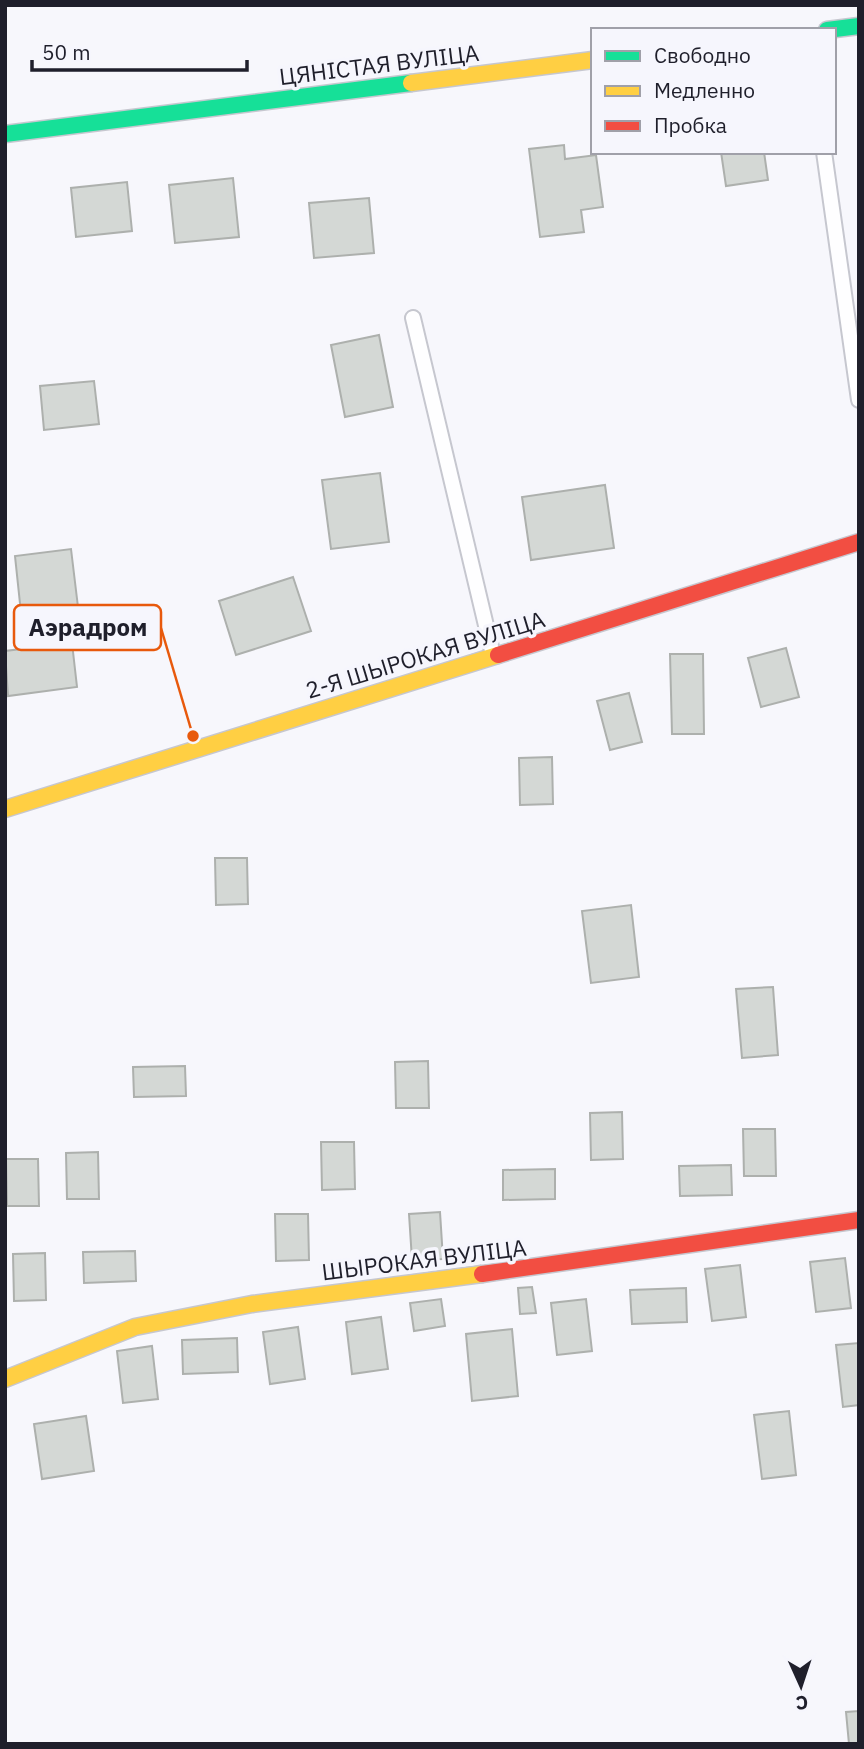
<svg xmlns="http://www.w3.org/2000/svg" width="864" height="1749" font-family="'IBM Plex Sans',sans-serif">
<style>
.building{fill:#d4d8d5;stroke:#adb0ad;stroke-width:2}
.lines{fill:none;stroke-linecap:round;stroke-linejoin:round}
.lane-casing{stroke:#c6c7cf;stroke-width:18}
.fast-casing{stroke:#c6c7cf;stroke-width:19}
.slow-casing{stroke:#c6c7cf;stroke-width:19}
.jam-casing{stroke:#c6c7cf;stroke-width:19}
.lane{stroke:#fefeff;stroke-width:14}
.fast{stroke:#16e098;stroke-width:16}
.slow{stroke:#ffcf43;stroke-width:16}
.jam{stroke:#f24e42;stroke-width:16}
.labels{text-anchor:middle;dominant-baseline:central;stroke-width:7;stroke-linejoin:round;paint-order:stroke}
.street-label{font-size:23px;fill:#1f1f2b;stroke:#f6f6fd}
.leader{fill:none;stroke:#e8590c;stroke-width:2.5}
.callout-dot{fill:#e8590c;stroke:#f6f6fd;stroke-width:2.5}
.callout{fill:#f6f6fd;stroke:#e8590c;stroke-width:2.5}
.callout-label{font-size:24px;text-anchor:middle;font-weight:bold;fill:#1f1f2b}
</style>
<rect width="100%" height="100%" fill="#f7f7fc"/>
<g class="building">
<path d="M 564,145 L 565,159 L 596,155 L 603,207 L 581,210 L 584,232 L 540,237 L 529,149 Z"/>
<path d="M 721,152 L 764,152 L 768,180 L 726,186 Z"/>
<path d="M 233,178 L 239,237 L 175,243 L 169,185 Z"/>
<path d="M 127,182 L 132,231 L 76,237 L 71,188 Z"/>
<path d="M 369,198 L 374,253 L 314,258 L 309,203 Z"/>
<path d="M 379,335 L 393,407 L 345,417 L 331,345 Z"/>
<path d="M 94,381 L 99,424 L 44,430 L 40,386 Z"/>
<path d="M 380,473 L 389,542 L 331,549 L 322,480 Z"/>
<path d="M 605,485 L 614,548 L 531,560 L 522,497 Z"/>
<path d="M 71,549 L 78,607 L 21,613 L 15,556 Z"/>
<path d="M 293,577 L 311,631 L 236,655 L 219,601 Z"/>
<path d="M 72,643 L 77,687 L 8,696 L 5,651 Z"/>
<path d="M 786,648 L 799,697 L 761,707 L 748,658 Z"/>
<path d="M 670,654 L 703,654 L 704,734 L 672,734 Z"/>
<path d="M 629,693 L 642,742 L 610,750 L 597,701 Z"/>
<path d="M 552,757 L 553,804 L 520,805 L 519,758 Z"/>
<path d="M 215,858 L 247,858 L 248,904 L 216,905 Z"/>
<path d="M 631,905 L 639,977 L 591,983 L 582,911 Z"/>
<path d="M 773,987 L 778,1055 L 742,1058 L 736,989 Z"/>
<path d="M 428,1061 L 429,1108 L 396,1108 L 395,1062 Z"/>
<path d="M 185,1066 L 186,1096 L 134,1097 L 133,1067 Z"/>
<path d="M 622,1112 L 623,1159 L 591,1160 L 590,1113 Z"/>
<path d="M 743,1129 L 775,1129 L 776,1176 L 744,1176 Z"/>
<path d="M 321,1142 L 354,1142 L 355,1189 L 322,1190 Z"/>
<path d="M 98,1152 L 99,1199 L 67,1199 L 66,1153 Z"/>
<path d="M 6,1159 L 38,1159 L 39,1206 L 7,1206 Z"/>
<path d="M 731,1165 L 732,1195 L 680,1196 L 679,1166 Z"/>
<path d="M 555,1169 L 555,1199 L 503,1200 L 503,1170 Z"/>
<path d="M 440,1212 L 443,1259 L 412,1260 L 409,1214 Z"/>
<path d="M 275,1214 L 308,1214 L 309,1260 L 276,1261 Z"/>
<path d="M 135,1251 L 136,1281 L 84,1283 L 83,1252 Z"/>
<path d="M 45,1253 L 46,1300 L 14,1301 L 13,1254 Z"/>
<path d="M 845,1258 L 851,1308 L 816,1312 L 810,1262 Z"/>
<path d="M 740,1265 L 746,1317 L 712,1321 L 705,1269 Z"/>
<path d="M 532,1287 L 536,1313 L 520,1314 L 518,1288 Z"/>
<path d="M 686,1288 L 687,1322 L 632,1324 L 630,1290 Z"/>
<path d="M 441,1299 L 445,1326 L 414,1331 L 410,1303 Z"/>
<path d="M 586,1299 L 592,1351 L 557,1355 L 551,1303 Z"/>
<path d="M 381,1317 L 388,1369 L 352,1374 L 346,1322 Z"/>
<path d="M 298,1327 L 305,1379 L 270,1384 L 263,1332 Z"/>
<path d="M 512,1329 L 518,1396 L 472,1401 L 466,1334 Z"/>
<path d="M 237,1338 L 238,1372 L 183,1374 L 182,1340 Z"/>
<path d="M 859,1343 L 859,1405 L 843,1407 L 836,1345 Z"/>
<path d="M 152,1346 L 158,1399 L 123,1403 L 117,1351 Z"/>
<path d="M 789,1411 L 796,1475 L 762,1479 L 754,1415 Z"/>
<path d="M 86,1416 L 94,1471 L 42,1479 L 34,1424 Z"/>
<path d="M 859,1711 L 859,1744 L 849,1744 L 846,1712 Z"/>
</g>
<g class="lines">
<defs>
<g id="lane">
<path d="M 824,152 L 859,400"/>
<path d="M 413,318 L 493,655"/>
</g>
<g id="fast">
<path d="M 827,30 L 859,26"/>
<path d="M 5,134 L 411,83"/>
</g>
<g id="slow">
<path d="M 411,83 L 593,60"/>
<path d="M 5,809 L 498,655"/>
<path d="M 5,1379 L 135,1327 L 252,1304 L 482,1274"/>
</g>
<g id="jam">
<path d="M 498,655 L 859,542"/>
<path d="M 482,1274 L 859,1220"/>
</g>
</defs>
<use href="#lane" class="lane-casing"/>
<use href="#fast" class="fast-casing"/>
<use href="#slow" class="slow-casing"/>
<use href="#jam" class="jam-casing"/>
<use href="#lane" class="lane"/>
<use href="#fast" class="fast"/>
<use href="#slow" class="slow"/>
<use href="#jam" class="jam"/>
</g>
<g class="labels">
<g class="street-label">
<text transform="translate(379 64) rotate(-7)">ЦЯНІСТАЯ ВУЛІЦА</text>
<text transform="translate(425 654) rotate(-17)">2-Я ШЫРОКАЯ ВУЛІЦА</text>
<text transform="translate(424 1259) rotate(-7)">ШЫРОКАЯ ВУЛІЦА</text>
</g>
</g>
<path class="leader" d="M193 736L161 628"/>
<circle class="callout-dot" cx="193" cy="736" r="7"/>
<rect class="callout" x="14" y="605" width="147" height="45" rx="7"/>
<g class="callout-label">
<text x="88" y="636">Аэрадром</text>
</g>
<rect width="864" height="1749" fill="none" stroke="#1f1f2b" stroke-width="14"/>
<rect x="591" y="28" width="245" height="126" fill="#f6f6fd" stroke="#a0a0a9" stroke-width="2"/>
<rect x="605" y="51" width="35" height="10" fill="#16e098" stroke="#a0a0a9" stroke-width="2"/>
<text x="654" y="63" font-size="21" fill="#1f1f2b">Свободно</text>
<rect x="605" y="86" width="35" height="10" fill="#ffcf43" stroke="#a0a0a9" stroke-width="2"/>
<text x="654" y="98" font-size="21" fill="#1f1f2b">Медленно</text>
<rect x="605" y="121" width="35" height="10" fill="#f24e42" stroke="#a0a0a9" stroke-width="2"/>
<text x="654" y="133" font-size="21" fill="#1f1f2b">Пробка</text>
<g transform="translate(801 1686) rotate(177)" stroke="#f6f6fd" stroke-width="5" paint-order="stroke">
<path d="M0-5L12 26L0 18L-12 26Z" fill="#1f1f2b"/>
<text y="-10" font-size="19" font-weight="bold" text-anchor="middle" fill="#1f1f2b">С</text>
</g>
<path d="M32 60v10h215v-10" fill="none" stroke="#1f1f2b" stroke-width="3.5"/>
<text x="42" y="60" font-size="21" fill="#1f1f2b" stroke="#f6f6fd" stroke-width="5" paint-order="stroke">50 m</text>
</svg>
